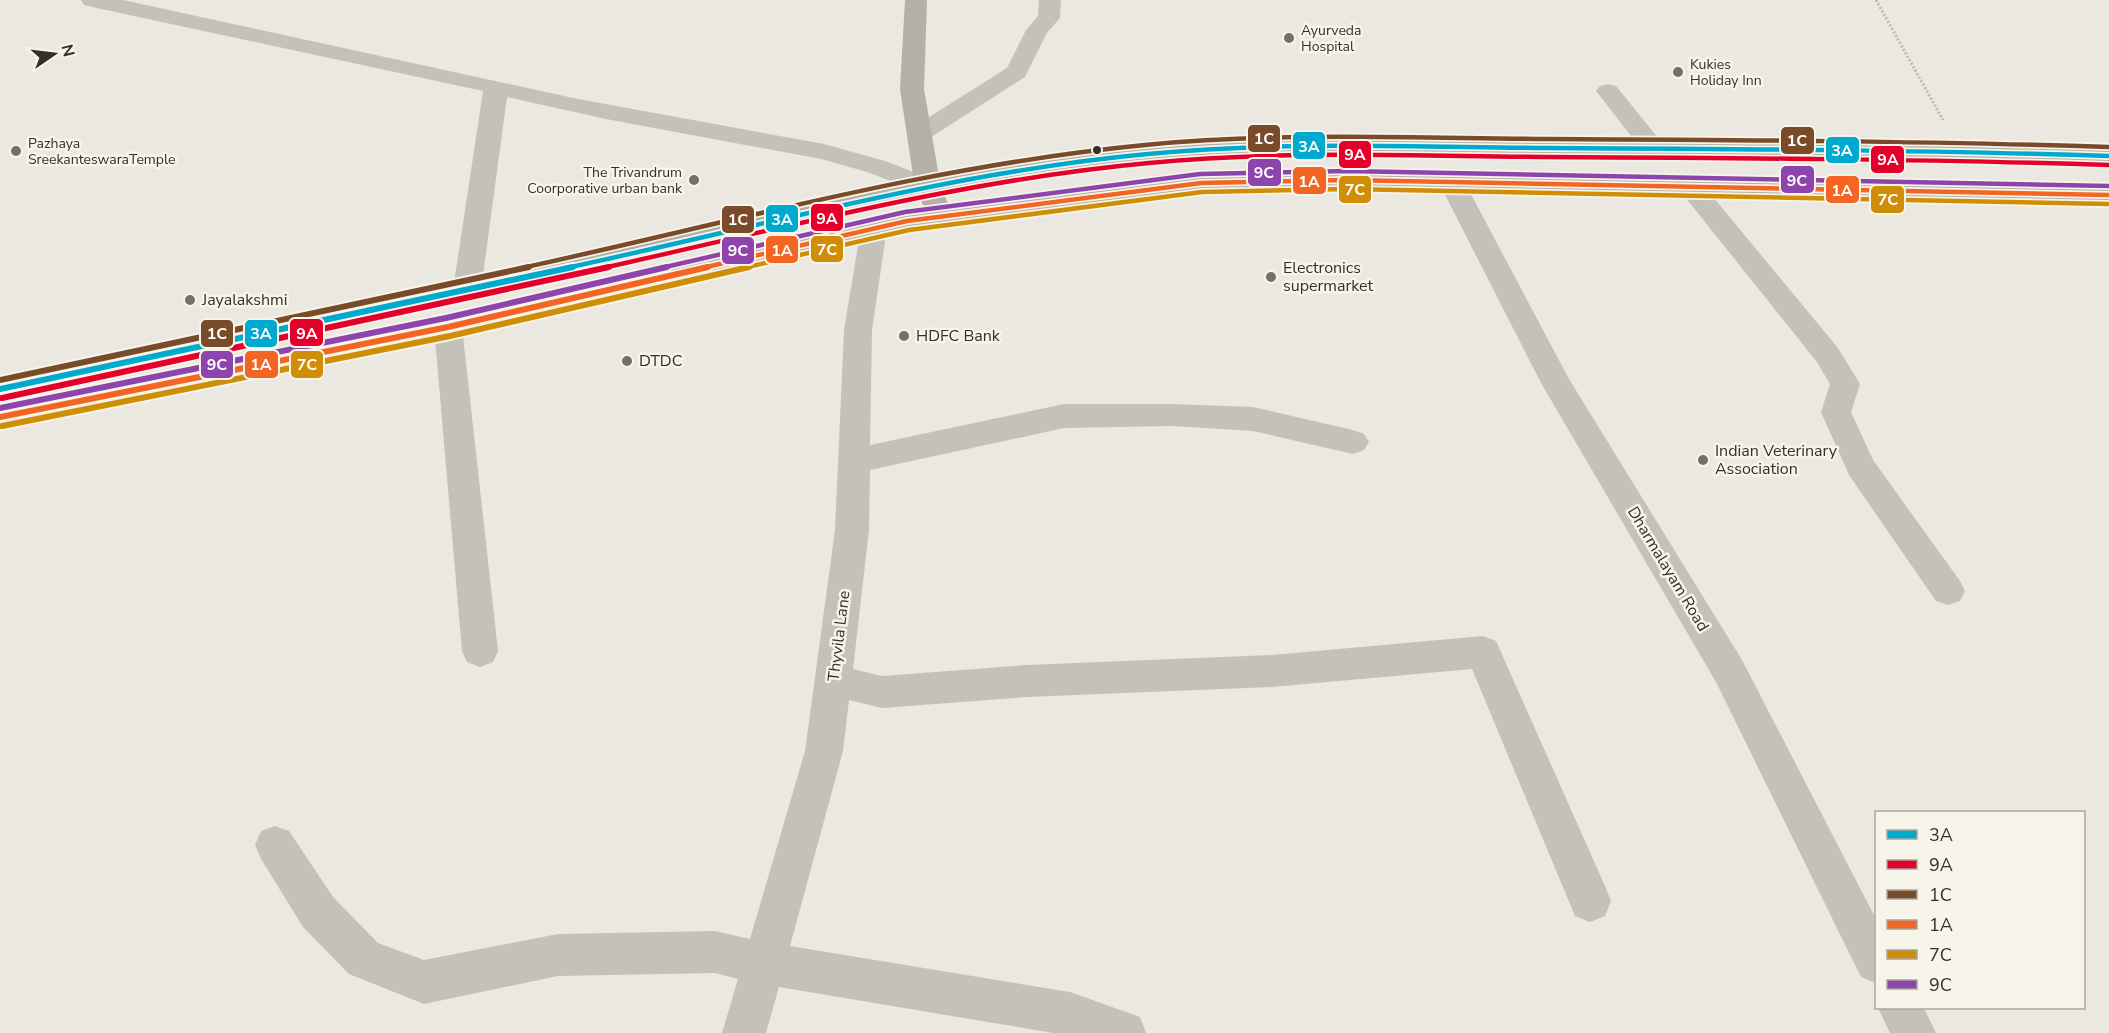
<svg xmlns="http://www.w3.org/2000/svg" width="2109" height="1033" font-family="'Nunito Sans',sans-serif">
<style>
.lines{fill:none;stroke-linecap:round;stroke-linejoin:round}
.path{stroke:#bdb9b3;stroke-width:3;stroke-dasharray:2 2;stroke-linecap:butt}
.minor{fill:#c4c1ba;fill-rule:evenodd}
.major{fill:#b3afa9;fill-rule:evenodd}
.bus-1-far1-casing{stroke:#f7f4e9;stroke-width:8}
.bus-1-casing{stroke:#f7f4e9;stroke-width:10}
.bus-2-far1-casing{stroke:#f7f4e9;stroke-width:8}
.bus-2-casing{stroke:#f7f4e9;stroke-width:10}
.bus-3-far1-casing{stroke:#f7f4e9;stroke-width:8}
.bus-3-casing{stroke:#f7f4e9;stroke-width:10}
.bus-4-far1-casing{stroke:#f7f4e9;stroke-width:8}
.bus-4-casing{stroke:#f7f4e9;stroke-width:10}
.bus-5-far1-casing{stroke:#f7f4e9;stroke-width:8}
.bus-5-casing{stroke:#f7f4e9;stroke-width:10}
.bus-6-far1-casing{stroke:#f7f4e9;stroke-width:8}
.bus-6-casing{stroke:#f7f4e9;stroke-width:10}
.bus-1-far1{stroke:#00a9ce;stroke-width:4.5}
.bus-1{stroke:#00a9ce;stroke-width:6}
.bus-2-far1{stroke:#e4002b;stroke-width:4.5}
.bus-2{stroke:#e4002b;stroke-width:6}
.bus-3-far1{stroke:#7a4b2a;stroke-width:4.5}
.bus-3{stroke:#7a4b2a;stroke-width:6}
.bus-4-far1{stroke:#f26522;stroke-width:4.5}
.bus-4{stroke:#f26522;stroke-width:6}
.bus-5-far1{stroke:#d08e08;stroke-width:4.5}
.bus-5{stroke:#d08e08;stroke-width:6}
.bus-6-far1{stroke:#8e44ad;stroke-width:4.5}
.bus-6{stroke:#8e44ad;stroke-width:6}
.poi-dot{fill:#747069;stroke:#f7f4e9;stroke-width:2}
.bus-dot{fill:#342f29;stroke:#f7f4e9;stroke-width:2}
.labels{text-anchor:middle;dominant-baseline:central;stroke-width:5;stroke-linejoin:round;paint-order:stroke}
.far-poi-label{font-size:14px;fill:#342f29;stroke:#f7f4e9;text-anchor:start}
.poi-label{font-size:16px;fill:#342f29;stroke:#f7f4e9;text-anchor:start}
.street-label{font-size:16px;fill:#342f29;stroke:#f7f4e9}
.line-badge{stroke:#f7f4e9;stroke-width:2}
.badge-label{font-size:16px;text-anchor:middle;font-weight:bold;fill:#fff}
</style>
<rect width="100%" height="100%" fill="#ebe8e1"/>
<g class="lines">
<path class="path" d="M 1876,0 L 1943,120"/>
<g class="minor">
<path d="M 81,0 L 123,0 L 578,99 L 824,144 L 885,161 L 937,181 L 941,187 L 937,193 L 928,195 L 867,172 L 821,159 L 606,119 L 507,97 L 481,290 L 477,297 L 467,300 L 457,297 L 453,290 L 483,91 L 92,7 L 84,5 Z"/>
<path d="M 1039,0 L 1061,0 L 1060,18 L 1047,33 L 1025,77 L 928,139 L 919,141 L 910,139 L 907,134 L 910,129 L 1007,68 L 1026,30 L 1038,16 Z"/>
<path d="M 1608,84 L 1616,86 L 1663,144 L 1667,149 L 1663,154 L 1654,157 L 1645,154 L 1600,96 L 1596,91 L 1600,86 Z"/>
<path d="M 1451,173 L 1460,175 L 1464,181 L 1569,379 L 1742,660 L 1876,919 L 1876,983 L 1861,977 L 1716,682 L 1541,383 L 1438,181 L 1442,175 Z"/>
<path d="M 1690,178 L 1699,180 L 1838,348 L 1860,384 L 1851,412 L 1873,460 L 1960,581 L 1965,591 L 1960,601 L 1948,605 L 1936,601 L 1849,475 L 1821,412 L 1830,384 L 1817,362 L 1681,192 L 1677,186 L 1681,180 Z"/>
<path d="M 874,219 L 883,222 L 887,228 L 872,330 L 870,445 L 1064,404 L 1172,404 L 1253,407 L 1353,430 L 1364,434 L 1369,442 L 1364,450 L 1353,454 L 1253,431 L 1172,426 L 1064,428 L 870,470 L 869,530 L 853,669 L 882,676 L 1027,665 L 1272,655 L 1483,636 L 1496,641 L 1605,886 L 1611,901 L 1605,916 L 1590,922 L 1575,916 L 1472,669 L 1272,687 L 1027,697 L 882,708 L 849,700 L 843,751 L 790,946 L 1070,992 L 1140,1017 L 1146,1033 L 1053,1033 L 779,987 L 766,1033 L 722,1033 L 738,979 L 715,973 L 558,976 L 424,1004 L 349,974 L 303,927 L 261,859 L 255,845 L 261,831 L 275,826 L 289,831 L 333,897 L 378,943 L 424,960 L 558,934 L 715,931 L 750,939 L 805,751 L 835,530 L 844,330 L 861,228 L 865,222 Z"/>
<path d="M 448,317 L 458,320 L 462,327 L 498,651 L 493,662 L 480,667 L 467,662 L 462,651 L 434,327 L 438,320 Z"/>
<path d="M 1878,1008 L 1924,1008 L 1936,1033 L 1890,1033 Z"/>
</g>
<path class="major" d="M 905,0 L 927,0 L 924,89 L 939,177 L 1093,152 L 1219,140 L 1337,138 L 1964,143 L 2109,148 L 2109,164 L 1964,159 L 1337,154 L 1219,156 L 1093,168 L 943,193 L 949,205 L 948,207 L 1201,175 L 1347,172 L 2109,187 L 2109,203 L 1347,188 L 1201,191 L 907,230 L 448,337 L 0,429 L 0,405 L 448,317 L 926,210 L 919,197 L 467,300 L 321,329 L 0,400 L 0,378 L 321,309 L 467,280 L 914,182 L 900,89 Z"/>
<defs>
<path id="bus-1-far1" d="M 566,268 C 759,227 951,172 1148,154 C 1281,141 1414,147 1546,148 C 1734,149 1922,150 2109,156"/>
<path id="bus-1" d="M 0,389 L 573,267"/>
<path id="bus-2-far1" d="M 603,268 C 783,228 964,180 1149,163 C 1281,150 1413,156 1545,157 C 1733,158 1921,159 2109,165"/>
<path id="bus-2" d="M 2,398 L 609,267"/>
<path id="bus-3-far1" d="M 522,268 C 728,223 934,165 1145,145 C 1278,132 1413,138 1546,139 C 1734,140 1921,141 2109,147"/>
<path id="bus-3" d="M 0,380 L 529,267"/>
<path id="bus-4-far1" d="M 702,268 L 907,221 L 1201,183 L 1347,180 L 2109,195"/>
<path id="bus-4" d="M 0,417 L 448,327 L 708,267"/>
<path id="bus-5-far1" d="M 743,268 L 909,230 L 1202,192 L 1347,189 L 2109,204"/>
<path id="bus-5" d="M 2,426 L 450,336 L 749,267"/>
<path id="bus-6-far1" d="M 661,268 L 905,212 L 1200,174 L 1347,171 L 2109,186"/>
<path id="bus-6" d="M 0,408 L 446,318 L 667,267"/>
</defs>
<use href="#bus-1-far1" class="bus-1-far1-casing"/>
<use href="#bus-1" class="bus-1-casing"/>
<use href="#bus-2-far1" class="bus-2-far1-casing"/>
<use href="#bus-2" class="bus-2-casing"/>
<use href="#bus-3-far1" class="bus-3-far1-casing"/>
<use href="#bus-3" class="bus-3-casing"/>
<use href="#bus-4-far1" class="bus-4-far1-casing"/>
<use href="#bus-4" class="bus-4-casing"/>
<use href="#bus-5-far1" class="bus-5-far1-casing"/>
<use href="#bus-5" class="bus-5-casing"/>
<use href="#bus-6-far1" class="bus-6-far1-casing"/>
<use href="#bus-6" class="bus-6-casing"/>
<use href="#bus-1-far1" class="bus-1-far1"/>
<use href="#bus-1" class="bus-1"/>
<use href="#bus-2-far1" class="bus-2-far1"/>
<use href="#bus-2" class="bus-2"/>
<use href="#bus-3-far1" class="bus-3-far1"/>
<use href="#bus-3" class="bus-3"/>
<use href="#bus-4-far1" class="bus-4-far1"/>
<use href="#bus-4" class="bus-4"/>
<use href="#bus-5-far1" class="bus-5-far1"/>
<use href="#bus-5" class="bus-5"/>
<use href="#bus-6-far1" class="bus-6-far1"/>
<use href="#bus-6" class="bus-6"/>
</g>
<g class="poi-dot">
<circle cx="1289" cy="38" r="6"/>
<circle cx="1678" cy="72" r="6"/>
<circle cx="16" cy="151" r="6"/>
<circle cx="694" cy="180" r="6"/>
<circle cx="1271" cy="277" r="6"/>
<circle cx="190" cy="300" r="6"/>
<circle cx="904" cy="336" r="6"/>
<circle cx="627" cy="361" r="6"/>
<circle cx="1703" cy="460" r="6"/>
</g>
<circle class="bus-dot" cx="1097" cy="150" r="5"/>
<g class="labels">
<g class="far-poi-label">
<text x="1301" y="30">Ayurveda<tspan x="1301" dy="16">Hospital</tspan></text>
<text x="1690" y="64">Kukies<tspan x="1690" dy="16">Holiday Inn</tspan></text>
<text x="28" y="143">Pazhaya<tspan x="28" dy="16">SreekanteswaraTemple</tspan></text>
<text x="682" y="172" text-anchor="end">The Trivandrum<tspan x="682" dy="16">Coorporative urban bank</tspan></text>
</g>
<g class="poi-label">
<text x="1283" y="268">Electronics<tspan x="1283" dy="18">supermarket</tspan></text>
<text x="202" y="300">Jayalakshmi</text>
<text x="916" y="336">HDFC Bank</text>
<text x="639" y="361">DTDC</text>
<text x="1715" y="451">Indian Veterinary<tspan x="1715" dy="18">Association</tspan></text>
</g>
<g class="street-label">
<text transform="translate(1668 569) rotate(59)">Dharmalayam Road</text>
<text transform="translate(839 636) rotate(-83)">Thyvila Lane</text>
</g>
</g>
<g class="line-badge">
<rect x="1247" y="124" width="34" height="29" rx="6" fill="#7a4b2a"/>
<rect x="1780" y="126" width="35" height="29" rx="6" fill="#7a4b2a"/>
<rect x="1292" y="131" width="34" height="29" rx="6" fill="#00a9ce"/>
<rect x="1825" y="136" width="35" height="28" rx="6" fill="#00a9ce"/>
<rect x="1338" y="140" width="34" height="29" rx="6" fill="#e4002b"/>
<rect x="1870" y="145" width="35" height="29" rx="6" fill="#e4002b"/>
<rect x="1247" y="158" width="35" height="29" rx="6" fill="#8e44ad"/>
<rect x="1780" y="165" width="35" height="29" rx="6" fill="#8e44ad"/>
<rect x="1292" y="166" width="35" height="29" rx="6" fill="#f26522"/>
<rect x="1338" y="175" width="34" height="29" rx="6" fill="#d08e08"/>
<rect x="1825" y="175" width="35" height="29" rx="6" fill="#f26522"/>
<rect x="1870" y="185" width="35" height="29" rx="6" fill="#d08e08"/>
<rect x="810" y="203" width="34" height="29" rx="6" fill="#e4002b"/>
<rect x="765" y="204" width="34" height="29" rx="6" fill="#00a9ce"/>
<rect x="721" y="205" width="34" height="29" rx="6" fill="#7a4b2a"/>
<rect x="810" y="235" width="34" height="28" rx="6" fill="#d08e08"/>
<rect x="765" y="235" width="34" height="29" rx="6" fill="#f26522"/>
<rect x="721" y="236" width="34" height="29" rx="6" fill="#8e44ad"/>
<rect x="289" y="318" width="35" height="29" rx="6" fill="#e4002b"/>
<rect x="244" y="319" width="34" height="29" rx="6" fill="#00a9ce"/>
<rect x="200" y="319" width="34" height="29" rx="6" fill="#7a4b2a"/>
<rect x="200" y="350" width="34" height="29" rx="6" fill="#8e44ad"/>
<rect x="244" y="350" width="35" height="29" rx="6" fill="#f26522"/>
<rect x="290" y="350" width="34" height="29" rx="6" fill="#d08e08"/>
</g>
<g class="badge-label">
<text x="1264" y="144">1C</text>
<text x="1797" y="146">1C</text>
<text x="1309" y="152">3A</text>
<text x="1842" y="156">3A</text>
<text x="1355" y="160">9A</text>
<text x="1888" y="165">9A</text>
<text x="1264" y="178">9C</text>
<text x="1797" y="186">9C</text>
<text x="1309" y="187">1A</text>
<text x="1355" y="195">7C</text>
<text x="1842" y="196">1A</text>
<text x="1888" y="205">7C</text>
<text x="827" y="224">9A</text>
<text x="782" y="225">3A</text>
<text x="738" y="225">1C</text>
<text x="827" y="255">7C</text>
<text x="782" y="256">1A</text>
<text x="738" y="256">9C</text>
<text x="307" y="339">9A</text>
<text x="261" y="339">3A</text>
<text x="217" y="339">1C</text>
<text x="217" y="370">9C</text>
<text x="261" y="370">1A</text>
<text x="307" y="370">7C</text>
</g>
<rect x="1875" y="811" width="210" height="198" fill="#f7f4e9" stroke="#a9a59c" stroke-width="1.5"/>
<rect x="1887" y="830" width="30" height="9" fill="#00a9ce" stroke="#a9a59c" stroke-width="1.5"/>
<text x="1929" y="841" font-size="18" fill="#342f29">3A</text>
<rect x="1887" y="860" width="30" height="9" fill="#e4002b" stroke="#a9a59c" stroke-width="1.5"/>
<text x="1929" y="871" font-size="18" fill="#342f29">9A</text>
<rect x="1887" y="890" width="30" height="9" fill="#7a4b2a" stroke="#a9a59c" stroke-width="1.5"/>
<text x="1929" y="901" font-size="18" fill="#342f29">1C</text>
<rect x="1887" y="920" width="30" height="9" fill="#f26522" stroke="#a9a59c" stroke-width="1.5"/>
<text x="1929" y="931" font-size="18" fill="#342f29">1A</text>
<rect x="1887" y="950" width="30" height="9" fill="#d08e08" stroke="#a9a59c" stroke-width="1.5"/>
<text x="1929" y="961" font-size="18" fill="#342f29">7C</text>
<rect x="1887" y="980" width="30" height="9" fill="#8e44ad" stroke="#a9a59c" stroke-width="1.5"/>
<text x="1929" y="991" font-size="18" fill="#342f29">9C</text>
<g transform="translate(54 54) rotate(76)" stroke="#f7f4e9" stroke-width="4.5" paint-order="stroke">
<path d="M0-4.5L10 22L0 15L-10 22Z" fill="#342f29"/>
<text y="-9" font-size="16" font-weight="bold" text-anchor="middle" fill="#342f29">N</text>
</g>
</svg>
